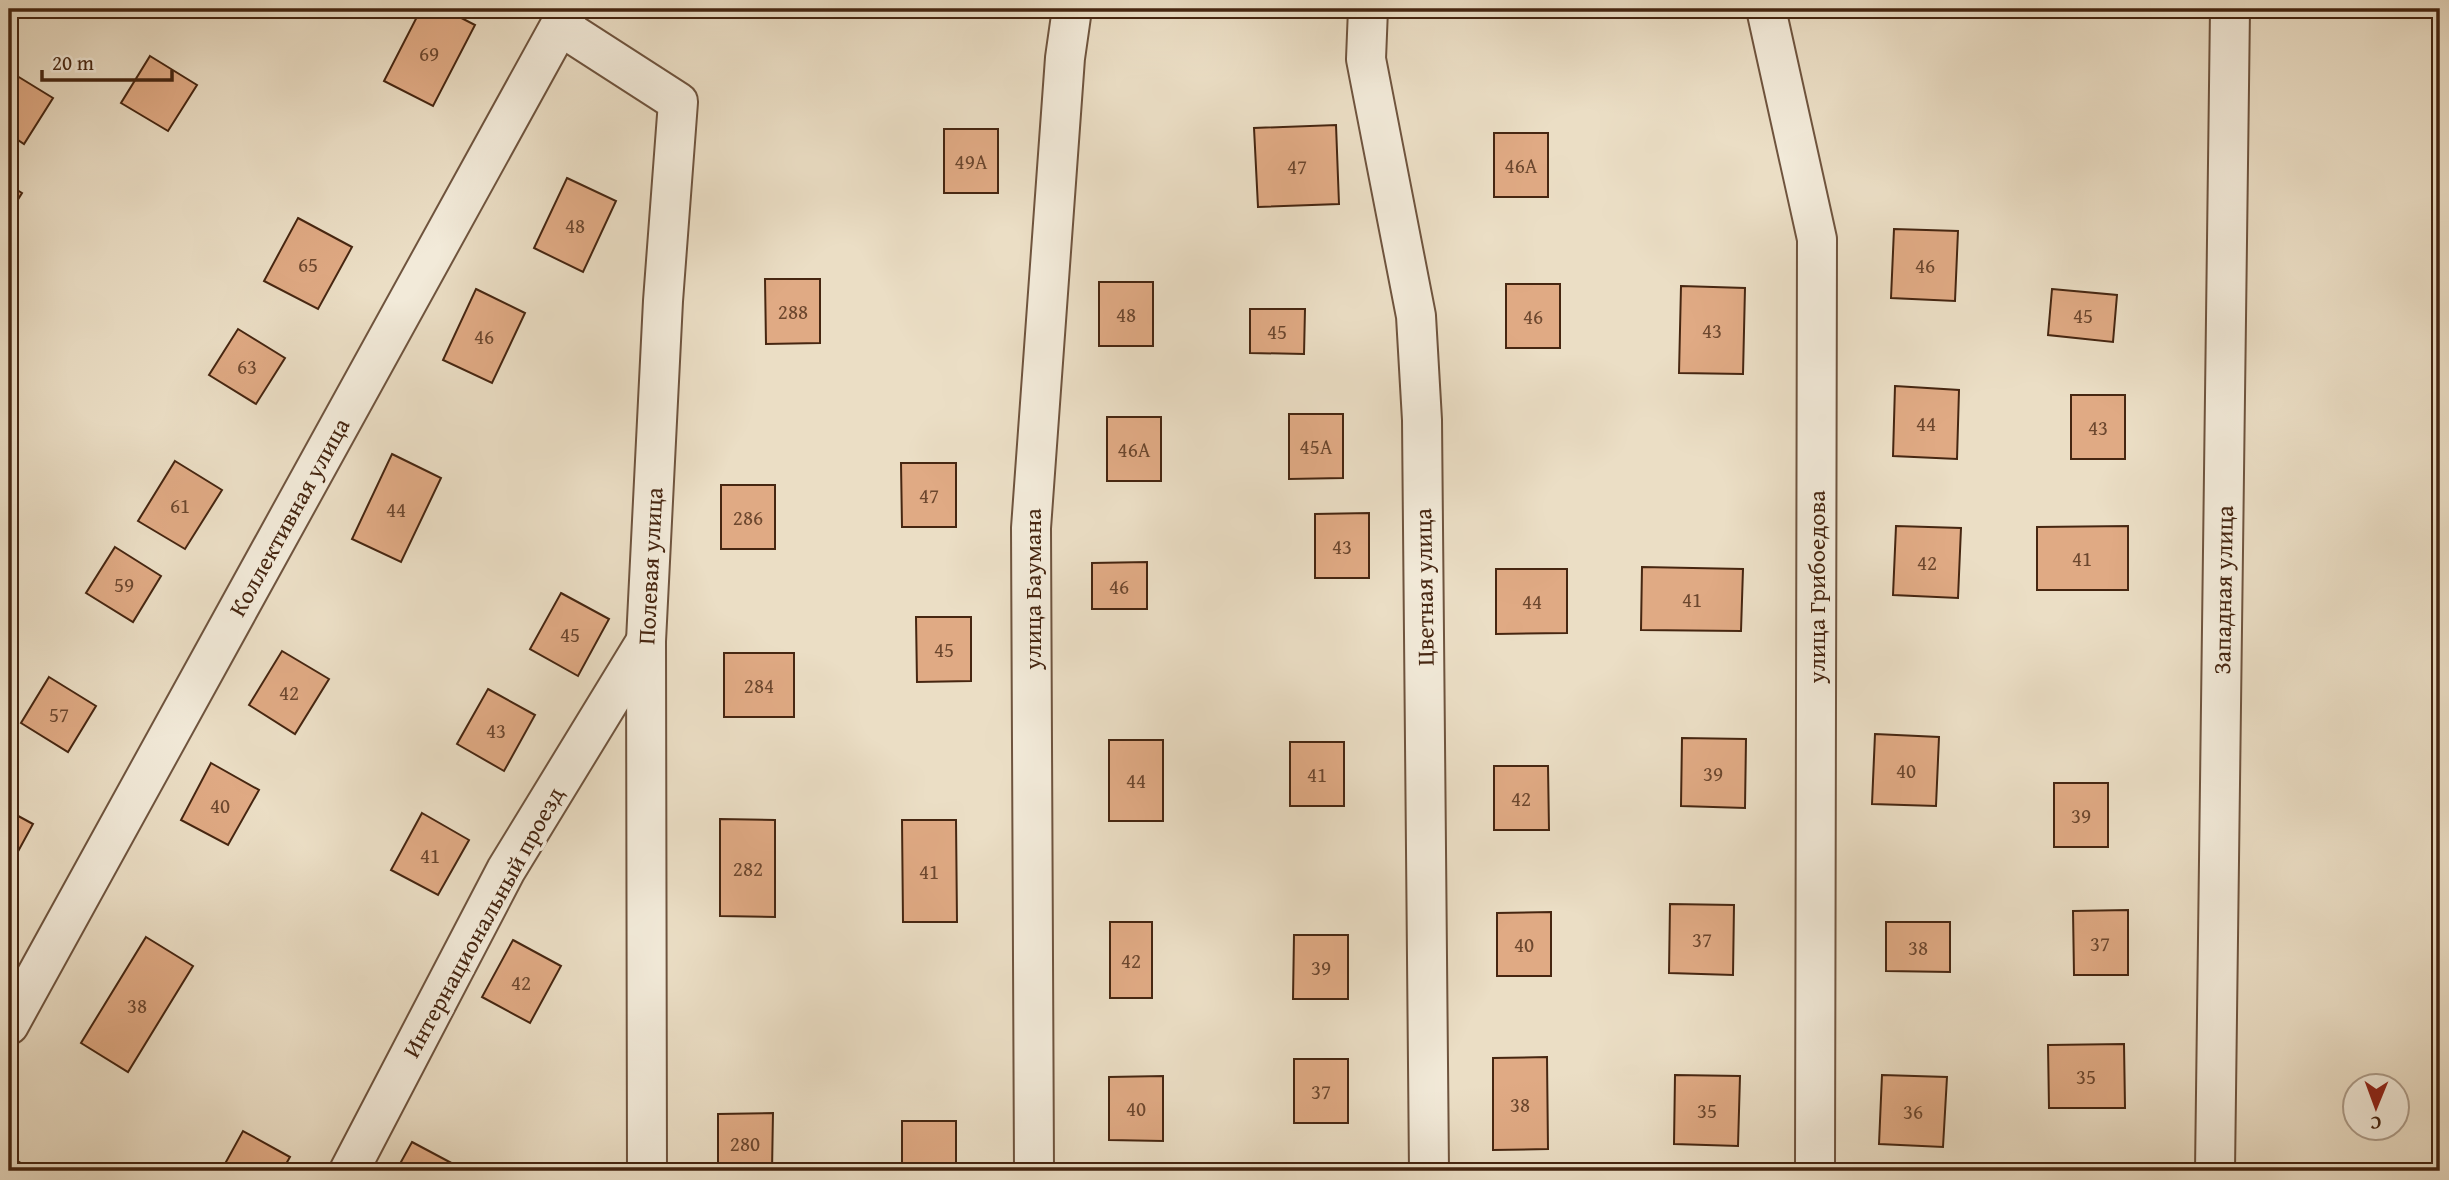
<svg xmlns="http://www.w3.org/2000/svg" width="2449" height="1180" font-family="'Gentium Book Plus',serif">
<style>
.building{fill:#e0aa84;stroke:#462611;stroke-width:2}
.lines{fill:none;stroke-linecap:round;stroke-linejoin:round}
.minor-casing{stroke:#6f543e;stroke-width:42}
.minor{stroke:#f2ead9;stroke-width:38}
.labels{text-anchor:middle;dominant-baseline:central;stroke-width:7;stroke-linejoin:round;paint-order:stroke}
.number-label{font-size:21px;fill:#6c472e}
.street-label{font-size:24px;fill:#462611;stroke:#f2ead9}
</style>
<rect width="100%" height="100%" fill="#ebdec5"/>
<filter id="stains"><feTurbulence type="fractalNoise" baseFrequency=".00286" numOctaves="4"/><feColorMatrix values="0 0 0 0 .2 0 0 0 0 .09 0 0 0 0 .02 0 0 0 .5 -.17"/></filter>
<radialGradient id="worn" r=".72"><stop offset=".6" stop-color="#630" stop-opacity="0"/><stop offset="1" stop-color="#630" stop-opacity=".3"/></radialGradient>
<g class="building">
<path d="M 114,9 L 128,9 L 124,15 Z"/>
<path d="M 421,9 L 444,9 L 475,25 L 433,106 L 384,81 Z"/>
<path d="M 150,56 L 197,85 L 168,131 L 121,103 Z"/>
<path d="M 9,71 L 53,98 L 24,144 L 9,134 Z"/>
<path d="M 1336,125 L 1339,204 L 1258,207 L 1254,128 Z"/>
<rect x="944" y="129" width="54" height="64"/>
<rect x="1494" y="133" width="54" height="64"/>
<path d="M 567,178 L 616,201 L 583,272 L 534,248 Z"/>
<path d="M 9,185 L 22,193 L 9,214 Z"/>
<path d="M 298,218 L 352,247 L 318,309 L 264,281 Z"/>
<path d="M 1894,229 L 1958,231 L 1955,301 L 1891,298 Z"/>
<path d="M 765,279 L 820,279 L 820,343 L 766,344 Z"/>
<rect x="1099" y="282" width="54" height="64"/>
<rect x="1506" y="284" width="54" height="64"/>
<path d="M 1681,286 L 1745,288 L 1743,374 L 1679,373 Z"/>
<path d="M 476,289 L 525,313 L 492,383 L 443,360 Z"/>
<path d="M 2052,289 L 2117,295 L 2113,342 L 2048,335 Z"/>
<path d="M 1250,309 L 1305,309 L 1304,354 L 1250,353 Z"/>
<path d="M 238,329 L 285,358 L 256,404 L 209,375 Z"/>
<path d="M 1895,386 L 1959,390 L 1957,459 L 1893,456 Z"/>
<rect x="2071" y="395" width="54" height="64"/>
<path d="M 1289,414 L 1343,414 L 1343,478 L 1289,479 Z"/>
<rect x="1107" y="417" width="54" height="64"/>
<path d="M 392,454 L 441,478 L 401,562 L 352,539 Z"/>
<path d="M 175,461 L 222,490 L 185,549 L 138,521 Z"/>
<path d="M 901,463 L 956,463 L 956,527 L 902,527 Z"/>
<rect x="721" y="485" width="54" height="64"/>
<path d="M 1369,513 L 1369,578 L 1315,578 L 1315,514 Z"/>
<path d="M 1896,526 L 1961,528 L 1958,598 L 1893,595 Z"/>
<path d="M 2128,526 L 2128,590 L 2037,590 L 2037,527 Z"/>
<path d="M 115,547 L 161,576 L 133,622 L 86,593 Z"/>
<path d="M 1147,562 L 1147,609 L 1092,609 L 1092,563 Z"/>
<path d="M 1642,567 L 1743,569 L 1741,631 L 1641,630 Z"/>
<path d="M 1496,569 L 1567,569 L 1567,633 L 1496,634 Z"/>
<path d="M 561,593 L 609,619 L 578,676 L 530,649 Z"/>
<path d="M 916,617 L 971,617 L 971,681 L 917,682 Z"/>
<path d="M 282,651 L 329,679 L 295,734 L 249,705 Z"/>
<rect x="724" y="653" width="70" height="64"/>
<path d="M 49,677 L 96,706 L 68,752 L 21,723 Z"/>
<path d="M 488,689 L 535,715 L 504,771 L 457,744 Z"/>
<path d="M 1875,734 L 1939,737 L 1936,806 L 1872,804 Z"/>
<path d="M 1682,738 L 1746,739 L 1745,808 L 1681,806 Z"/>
<rect x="1109" y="740" width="54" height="81"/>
<rect x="1290" y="742" width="54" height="64"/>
<path d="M 211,763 L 259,790 L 228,845 L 181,820 Z"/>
<path d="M 1494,766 L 1548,766 L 1549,830 L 1494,830 Z"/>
<rect x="2054" y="783" width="54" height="64"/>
<path d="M 9,811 L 33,824 L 9,868 Z"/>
<path d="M 422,813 L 469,840 L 438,895 L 391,870 Z"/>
<path d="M 720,819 L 775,820 L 775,917 L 720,916 Z"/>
<path d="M 902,820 L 956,820 L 957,922 L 903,922 Z"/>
<path d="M 1670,904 L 1734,905 L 1733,975 L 1669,973 Z"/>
<path d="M 2128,910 L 2128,975 L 2074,975 L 2073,911 Z"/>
<path d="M 1551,912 L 1551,976 L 1497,976 L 1497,913 Z"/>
<rect x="1110" y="922" width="42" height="76"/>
<path d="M 1886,922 L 1950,922 L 1950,972 L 1886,971 Z"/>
<path d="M 1294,935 L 1348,935 L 1348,999 L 1293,999 Z"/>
<path d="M 146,937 L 193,966 L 128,1072 L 81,1043 Z"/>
<path d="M 513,940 L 561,966 L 530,1023 L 482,997 Z"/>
<path d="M 2124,1044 L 2125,1108 L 2049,1108 L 2048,1045 Z"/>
<path d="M 1547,1057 L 1548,1149 L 1493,1150 L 1493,1058 Z"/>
<rect x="1294" y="1059" width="54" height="64"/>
<path d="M 1675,1075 L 1740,1076 L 1738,1146 L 1674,1144 Z"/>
<path d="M 1882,1075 L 1947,1077 L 1943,1147 L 1879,1144 Z"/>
<path d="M 1163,1076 L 1163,1141 L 1109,1140 L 1109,1077 Z"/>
<path d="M 773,1113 L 772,1171 L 718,1171 L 718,1114 Z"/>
<rect x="902" y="1121" width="54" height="50"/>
<path d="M 243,1131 L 290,1157 L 282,1171 L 221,1171 Z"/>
<path d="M 412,1142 L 459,1167 L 457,1171 L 396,1171 Z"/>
<path d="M 11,1157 L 34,1171 L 9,1171 Z"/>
</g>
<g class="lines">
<defs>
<g id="minor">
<path d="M 1368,9 L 1366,59 L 1416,316 L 1422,420 L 1429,1171"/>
<path d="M 1766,9 L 1817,239 L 1815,1171"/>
<path d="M 560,26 L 678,102 L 663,301 L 646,641 L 647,1171"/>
<path d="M 9,1025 L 569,9"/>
<path d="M 349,1171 L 506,870 L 646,641"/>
<path d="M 1034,1171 L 1031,528 L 1065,58 L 1072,9"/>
<path d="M 2215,1171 L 2230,9"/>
</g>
</defs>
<use href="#minor" class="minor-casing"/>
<use href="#minor" class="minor"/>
</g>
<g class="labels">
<g class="number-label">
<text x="429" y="53">69</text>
<text x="971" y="161">49А</text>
<text x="1521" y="165">46А</text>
<text x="1297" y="166">47</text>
<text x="575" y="225">48</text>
<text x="308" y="264">65</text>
<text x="1925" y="265">46</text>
<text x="793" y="311">288</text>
<text x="1126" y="314">48</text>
<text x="2083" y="315">45</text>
<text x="1533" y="316">46</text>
<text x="1712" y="330">43</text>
<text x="1277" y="331">45</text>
<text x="484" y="336">46</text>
<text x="247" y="366">63</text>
<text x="1926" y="423">44</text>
<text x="2098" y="427">43</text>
<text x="1316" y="446">45А</text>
<text x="1134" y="449">46А</text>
<text x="929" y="495">47</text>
<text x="180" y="505">61</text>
<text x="396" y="509">44</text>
<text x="748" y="517">286</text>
<text x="1342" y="546">43</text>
<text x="2082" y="558">41</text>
<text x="1927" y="562">42</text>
<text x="124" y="584">59</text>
<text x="1119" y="586">46</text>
<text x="1692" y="599">41</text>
<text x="1532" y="601">44</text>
<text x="570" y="634">45</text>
<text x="944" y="649">45</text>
<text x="759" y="685">284</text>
<text x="289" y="692">42</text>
<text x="59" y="714">57</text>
<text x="496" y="730">43</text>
<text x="1906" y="770">40</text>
<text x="1713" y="773">39</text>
<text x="1317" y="774">41</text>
<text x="1136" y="780">44</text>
<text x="1521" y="798">42</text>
<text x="220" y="805">40</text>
<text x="2081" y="815">39</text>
<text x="430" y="855">41</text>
<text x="748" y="868">282</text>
<text x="929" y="871">41</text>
<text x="1702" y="939">37</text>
<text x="2100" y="943">37</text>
<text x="1524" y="944">40</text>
<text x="1918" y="947">38</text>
<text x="1131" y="960">42</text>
<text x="1321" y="967">39</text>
<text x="521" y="982">42</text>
<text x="137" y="1005">38</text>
<text x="2086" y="1076">35</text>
<text x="1321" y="1091">37</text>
<text x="1520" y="1104">38</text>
<text x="1136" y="1108">40</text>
<text x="1707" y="1110">35</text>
<text x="1913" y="1111">36</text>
<text x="745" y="1143">280</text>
</g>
<g class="street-label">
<text transform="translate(289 517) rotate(-61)">Коллективная улица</text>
<text transform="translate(650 566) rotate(-87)">Полевая улица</text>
<text transform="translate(1424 587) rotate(-91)">Цветная улица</text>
<text transform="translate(1816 587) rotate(-90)">улица Грибоедова</text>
<text transform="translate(1032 589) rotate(-90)">улица Баумана</text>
<text transform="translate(2223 590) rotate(-89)">Западная улица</text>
<text transform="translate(483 922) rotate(-61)">Интернациональный проезд</text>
</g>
</g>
<rect width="2449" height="1180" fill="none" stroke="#ebdec5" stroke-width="35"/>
<rect x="10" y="10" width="2428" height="1159" fill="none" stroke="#462611" stroke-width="3.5"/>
<rect x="18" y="18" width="2414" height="1145" fill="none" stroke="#462611" stroke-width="2"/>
<g transform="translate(2376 1107) rotate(181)"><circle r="33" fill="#f2ead9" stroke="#ad9c89" stroke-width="2"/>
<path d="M0-5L12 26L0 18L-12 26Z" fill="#8f2418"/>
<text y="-10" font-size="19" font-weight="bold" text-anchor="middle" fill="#462611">С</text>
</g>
<path d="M42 70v10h130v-10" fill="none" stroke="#462611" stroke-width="3.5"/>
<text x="52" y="70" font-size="21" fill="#462611" stroke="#f2ead9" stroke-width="5" paint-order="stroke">20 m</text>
<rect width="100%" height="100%" filter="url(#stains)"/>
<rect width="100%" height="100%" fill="url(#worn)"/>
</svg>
